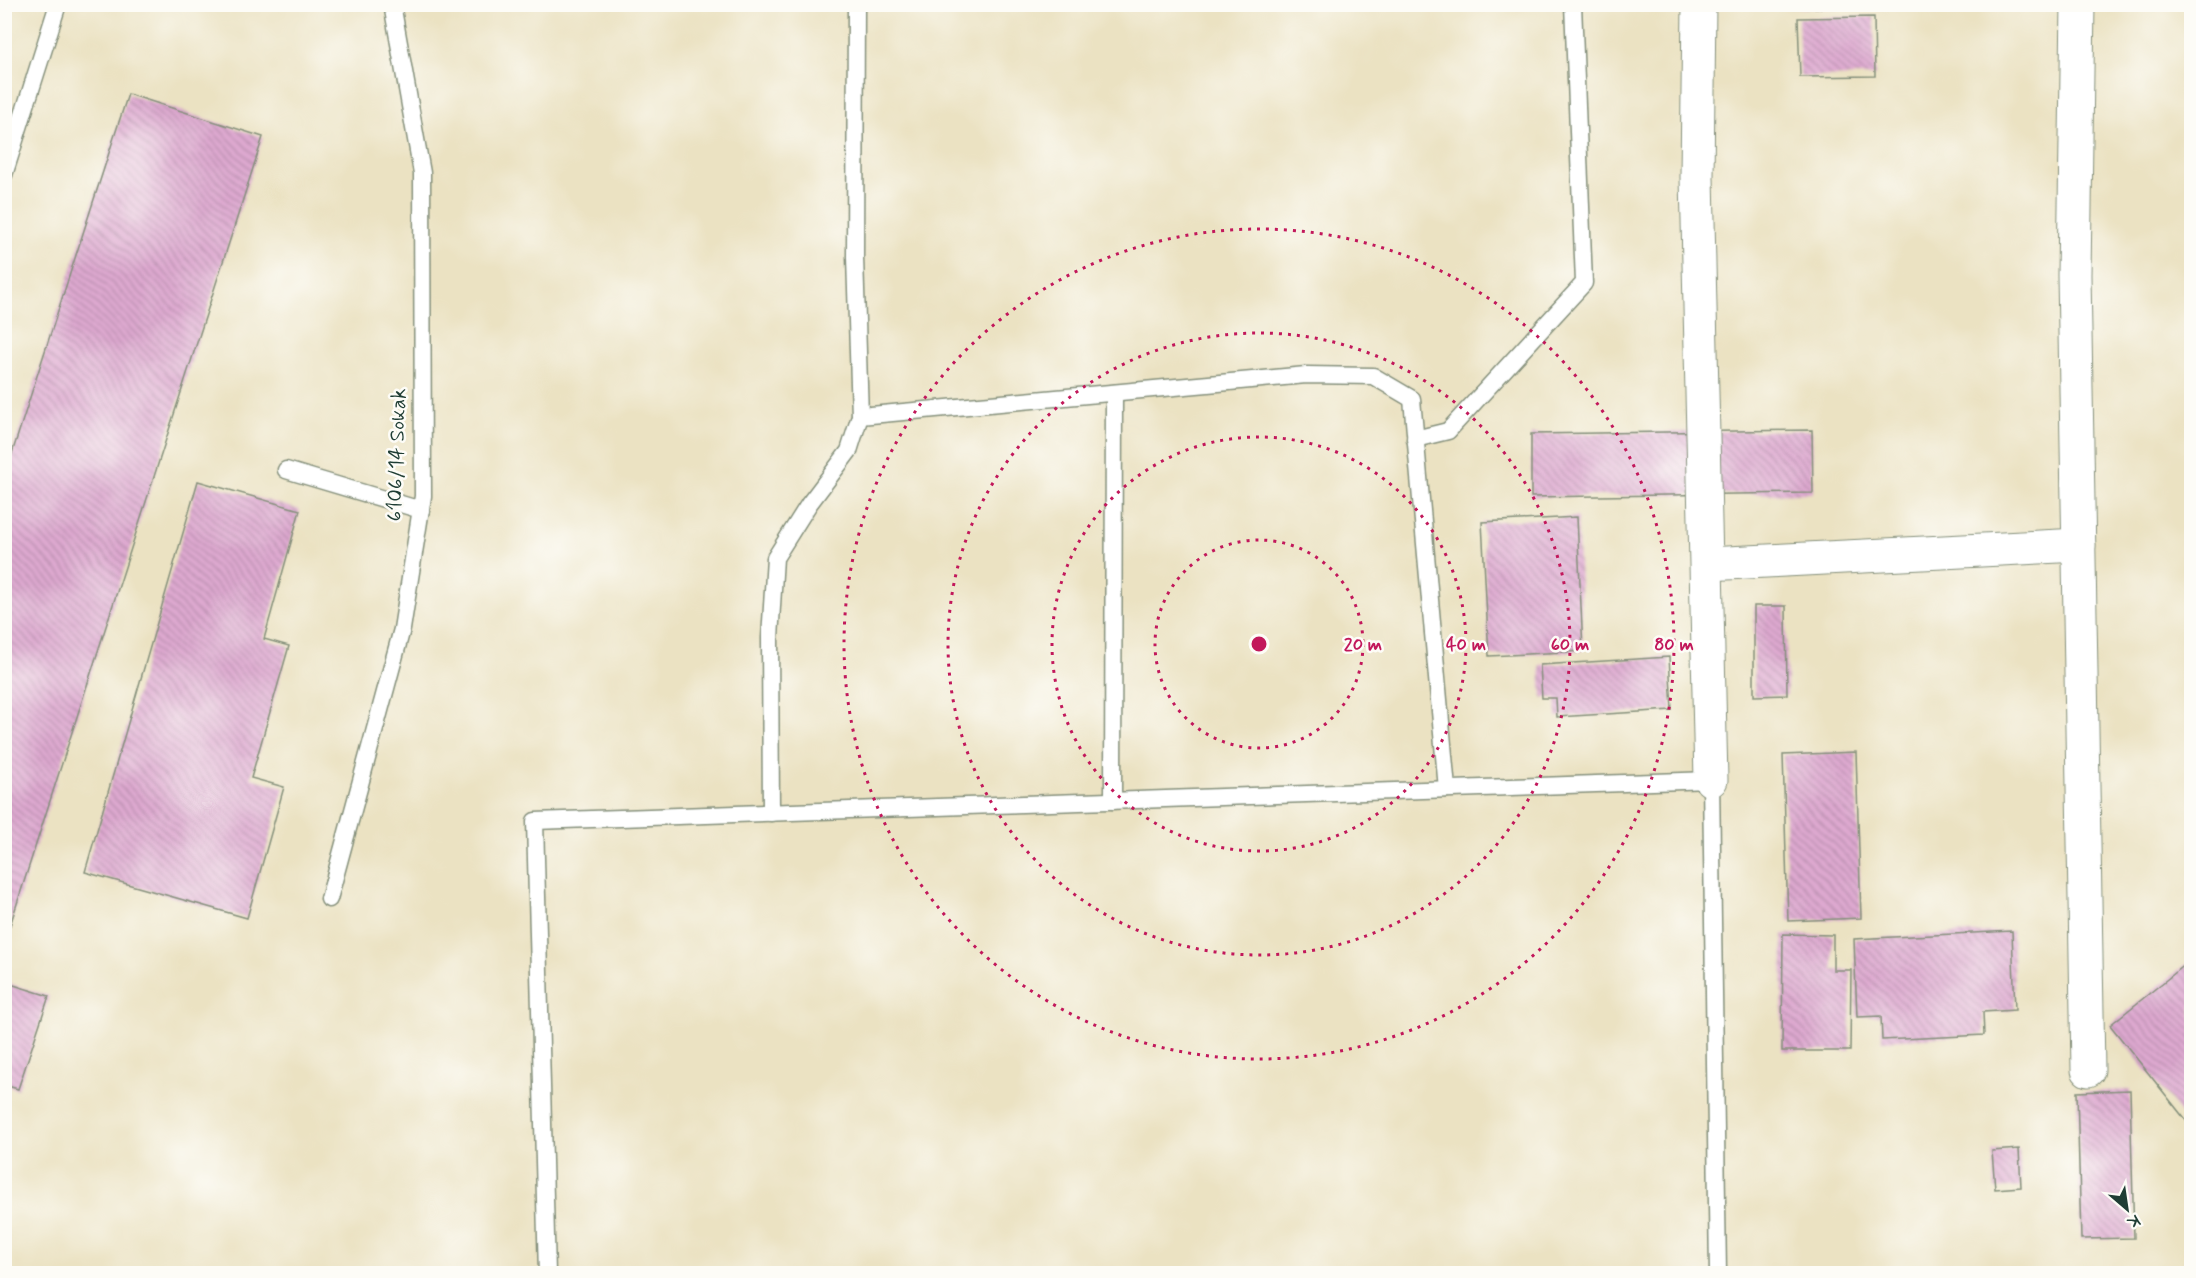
<svg xmlns="http://www.w3.org/2000/svg" width="2196" height="1278" font-family="Mynerve,sans-serif">
<style>
.building{fill:url(#building-back-hatch)}
.lines{fill:none;stroke-linecap:round;stroke-linejoin:round}
.service-casing{stroke:#85907b;stroke-width:19}
.minor-casing{stroke:#85907b;stroke-width:35}
.service{stroke:#fff;stroke-width:16}
.minor{stroke:#fff;stroke-width:33}
.ring{fill:none;stroke:#c2185b;stroke-width:3;stroke-dasharray:3 6}
.labels{text-anchor:middle;dominant-baseline:central;stroke-width:5;stroke-linejoin:round;paint-order:stroke}
.street-label{font-size:21px;fill:#1f3d34;stroke:#fdfcf7}
.centre{fill:#c2185b;stroke:#fdfcf7;stroke-width:3}
.ring-label{font-size:18px;text-anchor:middle;font-weight:bold;fill:#c2185b;stroke:#fdfcf7;stroke-width:5;stroke-linejoin:round;paint-order:stroke}
</style>
<defs>
<pattern id="building-back-hatch" width="6" height="6" patternUnits="userSpaceOnUse" patternTransform="scale(1.5)"><rect width="6" height="6" fill="#dea9d0"/><path d="M-1 5l2 2M0 0l6 6M5-1l2 2" fill="none" stroke="#b38baa"/></pattern>
</defs>
<rect width="100%" height="100%" fill="#fdfcf7"/>
<filter id="ink" filterUnits="userSpaceOnUse"><feTurbulence type="fractalNoise" baseFrequency=".0167" numOctaves="2"/><feDisplacementMap in="SourceGraphic" scale="12" xChannelSelector="R" yChannelSelector="G"/><feConvolveMatrix kernelMatrix="1 2 1 2 8 2 1 2 1" color-interpolation-filters="sRGB"/></filter>
<filter id="wash" filterUnits="userSpaceOnUse"><feTurbulence type="fractalNoise" baseFrequency=".008" numOctaves="4" result="noise"/><feDisplacementMap in="SourceGraphic" scale="24" xChannelSelector="R" yChannelSelector="G"/><feGaussianBlur stdDeviation="1.35" result="paint"/><feColorMatrix in="noise" values="0 0 0 0 0 0 0 0 0 0 0 0 0 0 0 0 0 1.4 0 .05"/><feComposite in="paint" operator="in"/></filter>
<g filter="url(#wash)">
<rect width="100%" height="100%" fill="#ebe2c2"/>
<g id="blocks">
<g class="building">
<rect x="1782" y="4" width="103" height="4"/>
<path d="M 1874,17 L 1875,76 L 1800,77 L 1798,18 Z"/>
<path d="M 128,94 L 263,137 L 5,941 L 4,478 Z"/>
<path d="M 1812,430 L 1813,493 L 1531,497 L 1531,434 Z"/>
<path d="M 198,481 L 300,510 L 264,639 L 289,646 L 251,778 L 284,787 L 247,918 L 85,872 Z"/>
<path d="M 1577,517 L 1583,651 L 1489,656 L 1482,522 Z"/>
<path d="M 1754,606 L 1786,606 L 1787,695 L 1754,696 Z"/>
<path d="M 1669,657 L 1672,710 L 1557,717 L 1556,698 L 1542,698 L 1540,665 Z"/>
<path d="M 1856,752 L 1861,918 L 1788,921 L 1783,755 Z"/>
<path d="M 2012,931 L 2015,1010 L 1983,1012 L 1984,1035 L 1882,1040 L 1881,1016 L 1857,1017 L 1854,939 Z"/>
<path d="M 1783,934 L 1833,935 L 1833,970 L 1851,970 L 1850,1051 L 1782,1051 Z"/>
<path d="M 2186,964 L 2192,971 L 2192,1128 L 2110,1025 Z"/>
<path d="M 4,982 L 49,996 L 18,1089 L 4,1085 Z"/>
<path d="M 2130,1090 L 2134,1238 L 2081,1239 L 2077,1092 Z"/>
<path d="M 2019,1149 L 2021,1187 L 1995,1189 L 1992,1151 Z"/>
</g>
</g>
</g>
<g filter="url(#ink)">
<use href="#blocks" fill-opacity="0" stroke="#85907b" stroke-width="1.5"/>
<g class="lines">
<defs>
<g id="service">
<path d="M 4,175 L 58,4"/>
<path d="M 860,416 L 1306,375 L 1373,376 L 1412,399 L 1447,789"/>
<path d="M 1415,439 L 1448,431 L 1584,283 L 1573,4"/>
<path d="M 286,470 L 421,510"/>
<path d="M 1113,801 L 1114,393"/>
<path d="M 771,813 L 770,638 L 775,558 L 809,504 L 849,451 L 860,416 L 855,257 L 856,4"/>
<path d="M 329,899 L 402,629 L 423,496 L 422,173 L 392,4"/>
<path d="M 547,1274 L 535,821 L 1711,780 L 1718,1274"/>
</g>
<g id="minor">
<path d="M 1699,4 L 1697,177 L 1711,780"/>
<path d="M 2078,4 L 2074,275 L 2088,1070"/>
<path d="M 1707,564 L 2079,545"/>
</g>
</defs>
<use href="#service" class="service-casing"/>
<use href="#minor" class="minor-casing"/>
<use href="#service" class="service"/>
<use href="#minor" class="minor"/>
</g>
</g>
<g class="ring">
<circle cx="1259" cy="644" r="104"/>
<circle cx="1259" cy="644" r="207"/>
<circle cx="1259" cy="644" r="311"/>
<circle cx="1259" cy="644" r="415"/>
</g>
<g class="labels">
<g class="street-label">
<text transform="translate(397 455) rotate(-88)">6106/14 Sokak</text>
</g>
</g>
<circle cx="1259" cy="644" r="9" class="centre"/>
<g class="ring-label">
<text x="1363" y="650">20 m</text>
<text x="1466" y="650">40 m</text>
<text x="1570" y="650">60 m</text>
<text x="1674" y="650">80 m</text>
</g>
<rect width="2196" height="1278" fill="none" stroke="#fdfcf7" stroke-width="24"/>
<g transform="translate(2127 1209) rotate(151)" stroke="#fdfcf7" stroke-width="4.5" paint-order="stroke">
<path d="M0-4.5L10 22L0 15L-10 22Z" fill="#1f3d34"/>
<text y="-9" font-size="16" font-weight="bold" text-anchor="middle" fill="#1f3d34">K</text>
</g>
</svg>
